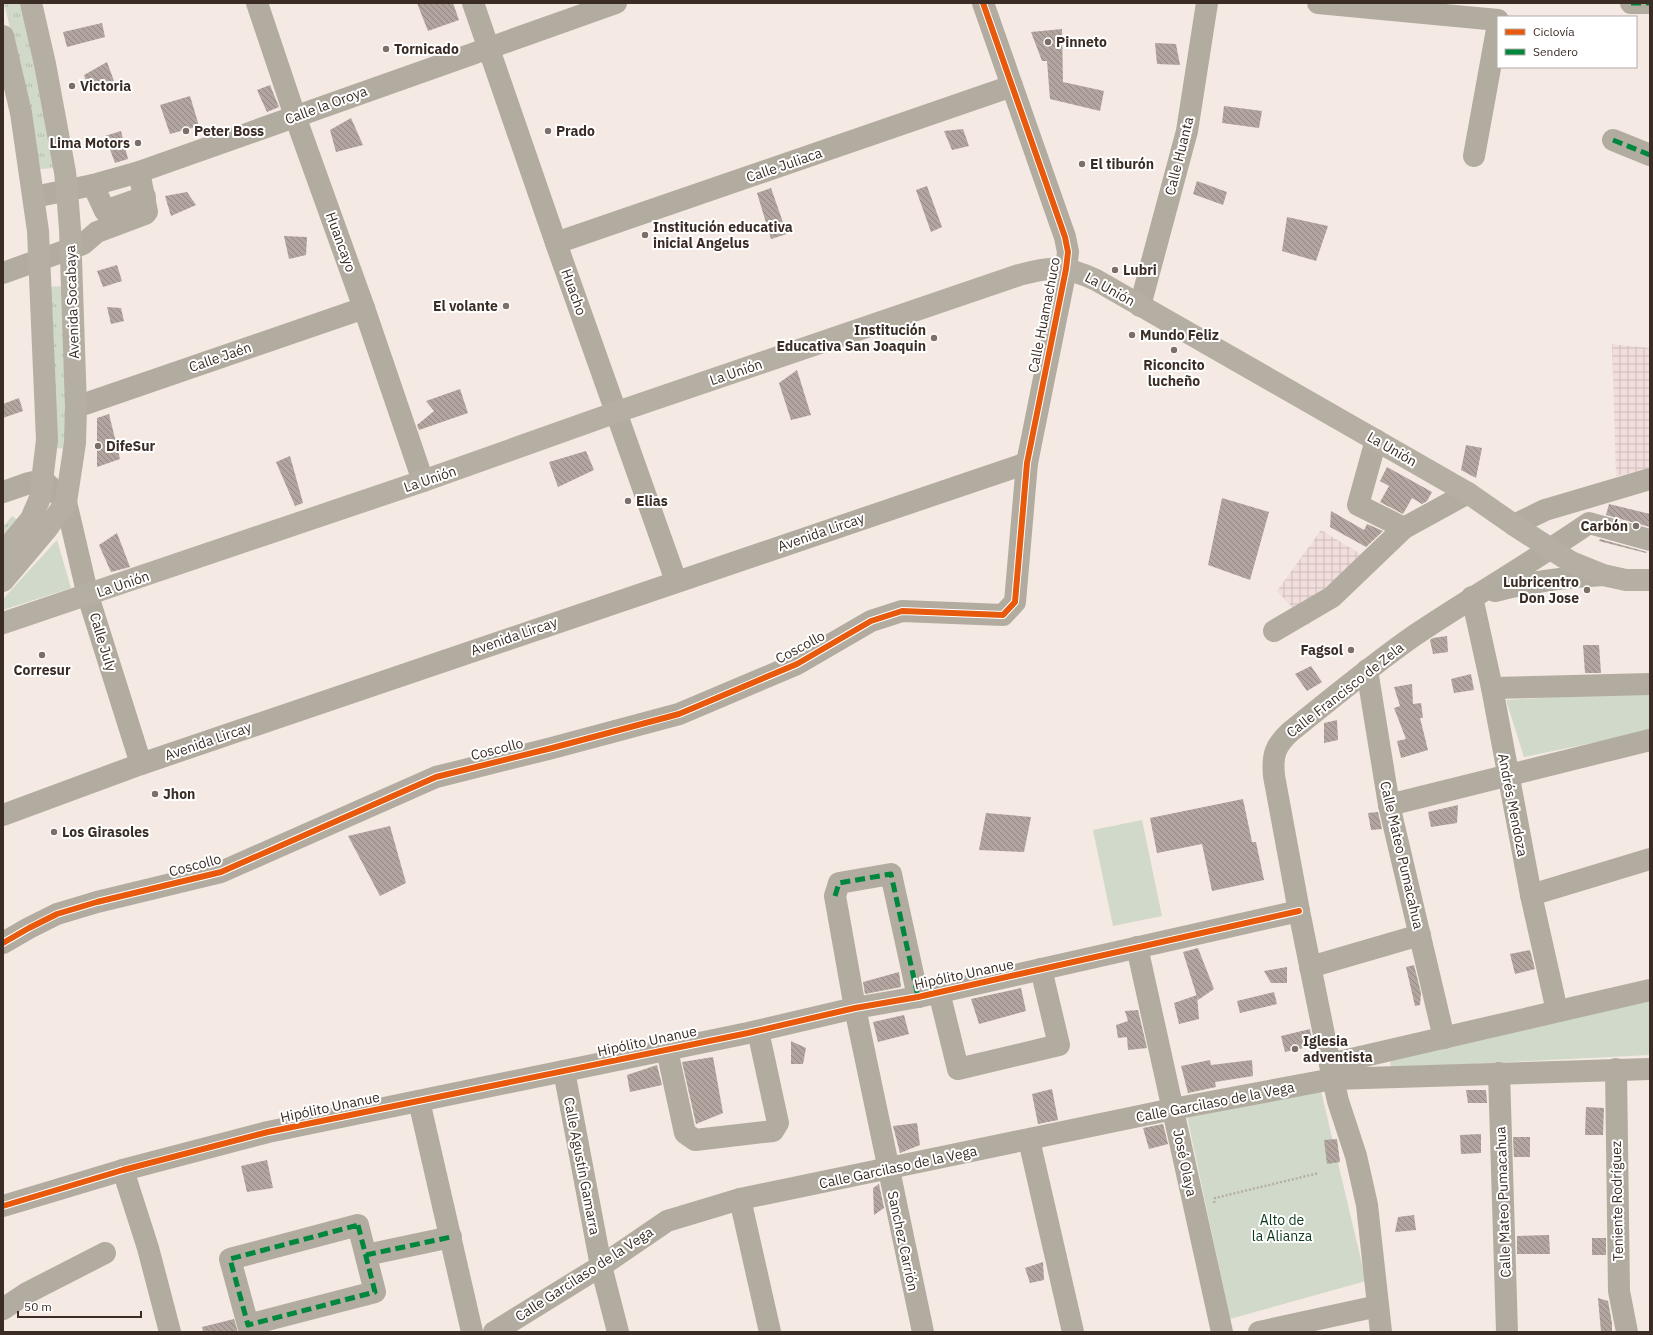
<svg xmlns="http://www.w3.org/2000/svg" width="1653" height="1335" font-family="'IBM Plex Sans',sans-serif">
<style>
.industrial{fill:url(#industrial-grid)}
.grass{fill:url(#grass-tufts)}
.green{fill:#d0d9ca}
.building{fill:url(#building-back-hatch)}
.lines{fill:none;stroke-linecap:round;stroke-linejoin:round}
.path{stroke:#b4aea6;stroke-width:2.5;stroke-dasharray:2 2;stroke-linecap:butt}
.minor{stroke:#b2aca0;stroke-width:22}
.major{stroke:#b5aea2;stroke-width:22}
.quiet{stroke:#00873e;stroke-width:5;stroke-dasharray:10 5;stroke-linecap:butt}
.cycleway-casing{stroke:#fff;stroke-width:8}
.cycleway{stroke:#e8590c;stroke-width:6}
.poi-dot{fill:#7c6f68;stroke:#fff;stroke-width:1.5}
.labels{text-anchor:middle;dominant-baseline:central;stroke-width:4;stroke-linejoin:round;paint-order:stroke}
.poi-label{font-size:14px;font-weight:bold;fill:#3b2d26;stroke:#fff;text-anchor:start}
.street-label{font-size:14px;fill:#3b2d26;stroke:#fff}
.park-label{font-size:14px;fill:#0b381a;stroke:#fff}
</style>
<defs>
<pattern id="industrial-grid" width="8" height="8" patternUnits="userSpaceOnUse"><rect width="8" height="8" fill="#f0dddc"/><path d="M0 4h8M4 0v8" fill="none" stroke="#cfbebd"/></pattern>
<pattern id="grass-tufts" width="24" height="20" patternUnits="userSpaceOnUse"><rect width="24" height="20" fill="#d0d9ca"/><path d="M3 7l-1-3M5 7V3M7 7l1-3M15 17l-1-3M17 17v-4M19 17l1-3" fill="none" stroke="#b4bbad"/></pattern>
<pattern id="building-back-hatch" width="6" height="6" patternUnits="userSpaceOnUse"><rect width="6" height="6" fill="#b2a59f"/><path d="M-1 5l2 2M0 0l6 6M5-1l2 2" fill="none" stroke="#928781"/></pattern>
</defs>
<rect width="100%" height="100%" fill="#f5e9e3"/>
<g class="industrial">
<path d="M 1612,344 L 1650,348 L 1650,469 L 1616,476 Z"/>
<path d="M 1321,530 L 1372,561 L 1336,581 L 1309,625 L 1277,591 Z"/>
</g>
<g class="grass">
<path d="M 4,3 L 22,3 L 55,168 L 40,169 L 22,78 Z"/>
<path d="M 63,286 L 67,449 L 55,448 L 50,287 Z"/>
<path d="M 12,516 L 19,521 L 3,542 L 3,527 Z"/>
</g>
<g class="green">
<path d="M 57,540 L 71,588 L 3,610 L 3,599 Z"/>
<path d="M 1650,691 L 1650,731 L 1524,757 L 1506,700 Z"/>
<path d="M 1142,820 L 1162,916 L 1113,926 L 1093,830 Z"/>
<path d="M 1650,997 L 1650,1055 L 1391,1068 L 1390,1059 Z"/>
<path d="M 1321,1091 L 1366,1281 L 1230,1319 L 1187,1116 Z"/>
</g>
<g class="building">
<path d="M 417,3 L 453,3 L 459,20 L 428,31 Z"/>
<path d="M 102,23 L 105,37 L 67,47 L 63,32 Z"/>
<path d="M 1062,29 L 1063,82 L 1104,91 L 1100,111 L 1050,99 L 1047,61 L 1042,61 L 1031,32 Z"/>
<path d="M 1155,43 L 1176,44 L 1180,65 L 1157,64 Z"/>
<path d="M 107,62 L 114,81 L 89,91 L 84,75 Z"/>
<path d="M 270,85 L 279,107 L 267,112 L 257,90 Z"/>
<path d="M 190,96 L 199,126 L 170,134 L 160,105 Z"/>
<path d="M 1224,106 L 1262,111 L 1259,128 L 1222,123 Z"/>
<path d="M 351,118 L 363,145 L 336,152 L 330,130 Z"/>
<path d="M 963,129 L 969,146 L 952,150 L 944,131 Z"/>
<path d="M 121,131 L 128,159 L 115,163 L 105,136 Z"/>
<path d="M 1197,181 L 1227,192 L 1223,205 L 1193,194 Z"/>
<path d="M 927,186 L 942,227 L 931,232 L 916,190 Z"/>
<path d="M 771,188 L 787,234 L 771,239 L 757,193 Z"/>
<path d="M 187,192 L 196,205 L 171,216 L 165,196 Z"/>
<path d="M 1287,217 L 1328,226 L 1316,261 L 1282,251 Z"/>
<path d="M 284,236 L 307,237 L 306,255 L 289,259 Z"/>
<path d="M 117,265 L 122,281 L 103,287 L 97,271 Z"/>
<path d="M 107,307 L 121,308 L 124,321 L 111,324 Z"/>
<path d="M 797,370 L 811,415 L 791,420 L 779,383 Z"/>
<path d="M 460,389 L 468,413 L 419,430 L 417,425 L 434,411 L 426,401 Z"/>
<path d="M 19,398 L 23,411 L 3,418 L 3,404 Z"/>
<path d="M 109,414 L 120,459 L 97,467 L 97,418 Z"/>
<path d="M 1466,445 L 1482,448 L 1476,478 L 1461,470 Z"/>
<path d="M 586,451 L 594,470 L 558,487 L 549,462 Z"/>
<path d="M 290,456 L 303,503 L 295,506 L 276,462 Z"/>
<path d="M 1387,467 L 1432,492 L 1427,501 L 1422,504 L 1412,498 L 1403,514 L 1380,502 L 1389,486 L 1380,481 Z"/>
<path d="M 1222,498 L 1269,512 L 1250,580 L 1208,565 Z"/>
<path d="M 1609,504 L 1650,514 L 1650,527 L 1606,515 Z"/>
<path d="M 1331,511 L 1364,530 L 1367,524 L 1383,531 L 1366,547 L 1330,527 Z"/>
<path d="M 117,533 L 130,567 L 111,572 L 99,545 Z"/>
<path d="M 1600,539 L 1647,552 L 1646,553 L 1599,541 Z"/>
<path d="M 1447,636 L 1448,652 L 1433,654 L 1430,640 L 1433,638 Z"/>
<path d="M 1583,645 L 1599,645 L 1601,673 L 1585,673 Z"/>
<path d="M 1311,666 L 1322,682 L 1307,691 L 1295,674 Z"/>
<path d="M 1471,674 L 1474,690 L 1454,693 L 1451,679 Z"/>
<path d="M 1412,684 L 1413,704 L 1421,703 L 1423,718 L 1420,718 L 1428,750 L 1401,758 L 1397,741 L 1406,739 L 1394,708 L 1400,706 L 1394,687 Z"/>
<path d="M 1337,720 L 1338,740 L 1324,743 L 1324,723 Z"/>
<path d="M 1243,799 L 1252,842 L 1256,842 L 1264,880 L 1212,891 L 1202,844 L 1157,853 L 1150,818 Z"/>
<path d="M 1458,805 L 1457,823 L 1431,827 L 1428,812 Z"/>
<path d="M 1378,812 L 1382,829 L 1371,830 L 1368,813 Z"/>
<path d="M 986,813 L 1031,817 L 1024,852 L 979,850 Z"/>
<path d="M 390,826 L 406,883 L 380,896 L 348,836 Z"/>
<path d="M 1198,948 L 1214,989 L 1198,1000 L 1183,952 Z"/>
<path d="M 1530,950 L 1535,969 L 1515,974 L 1510,954 Z"/>
<path d="M 1414,965 L 1421,993 L 1420,1005 L 1415,1006 L 1406,967 Z"/>
<path d="M 1287,967 L 1287,983 L 1271,983 L 1264,971 Z"/>
<path d="M 899,972 L 901,987 L 865,994 L 863,982 Z"/>
<path d="M 1021,988 L 1026,1011 L 979,1024 L 971,999 Z"/>
<path d="M 1274,992 L 1277,1004 L 1240,1013 L 1237,1001 Z"/>
<path d="M 1197,995 L 1199,1019 L 1179,1024 L 1174,1003 Z"/>
<path d="M 1138,1010 L 1147,1048 L 1128,1050 L 1127,1037 L 1118,1038 L 1116,1025 L 1128,1021 L 1125,1011 Z"/>
<path d="M 904,1015 L 909,1034 L 878,1042 L 873,1022 Z"/>
<path d="M 1310,1029 L 1313,1046 L 1285,1052 L 1281,1036 Z"/>
<path d="M 791,1041 L 806,1048 L 803,1064 L 791,1064 Z"/>
<path d="M 713,1057 L 723,1113 L 696,1124 L 682,1062 Z"/>
<path d="M 1210,1060 L 1211,1065 L 1252,1060 L 1253,1076 L 1215,1082 L 1216,1087 L 1188,1093 L 1181,1066 Z"/>
<path d="M 657,1065 L 662,1085 L 630,1092 L 627,1075 Z"/>
<path d="M 1052,1089 L 1058,1120 L 1038,1124 L 1032,1094 Z"/>
<path d="M 1466,1090 L 1486,1090 L 1487,1103 L 1468,1103 Z"/>
<path d="M 1586,1107 L 1604,1108 L 1603,1135 L 1585,1135 Z"/>
<path d="M 917,1123 L 920,1145 L 900,1153 L 893,1126 Z"/>
<path d="M 1163,1124 L 1168,1144 L 1149,1149 L 1143,1128 Z"/>
<path d="M 1481,1134 L 1481,1153 L 1461,1154 L 1460,1135 Z"/>
<path d="M 1513,1137 L 1530,1137 L 1530,1157 L 1514,1157 Z"/>
<path d="M 1337,1139 L 1340,1162 L 1327,1164 L 1324,1140 Z"/>
<path d="M 267,1160 L 273,1188 L 247,1192 L 241,1166 Z"/>
<path d="M 879,1184 L 884,1208 L 874,1215 L 873,1188 Z"/>
<path d="M 1414,1215 L 1416,1230 L 1395,1232 L 1398,1217 Z"/>
<path d="M 1549,1235 L 1550,1254 L 1517,1254 L 1517,1236 Z"/>
<rect x="1592" y="1238" width="14" height="17"/>
<path d="M 1043,1262 L 1044,1280 L 1030,1283 L 1025,1268 Z"/>
<path d="M 1598,1298 L 1608,1301 L 1612,1323 L 1612,1332 L 1601,1332 Z"/>
<path d="M 234,1319 L 238,1332 L 203,1332 L 202,1327 Z"/>
</g>
<g class="lines">
<path class="path" d="M 1214,1203 L 1215,1198 L 1319,1173"/>
<g class="minor">
<path d="M 257,3 L 295,116 L 364,308 L 423,481"/>
<path d="M 473,3 L 556,243 L 676,581"/>
<path d="M 1318,3 L 1498,20"/>
<path d="M 1631,3 L 1650,3"/>
<path d="M 1613,140 L 1650,155"/>
<path d="M 1474,156 L 1498,24"/>
<path d="M 93,185 L 105,211 L 145,197"/>
<path d="M 34,197 L 93,185 L 139,172 L 616,3"/>
<path d="M 556,243 L 1012,86"/>
<path d="M 3,273 L 70,249 L 83,244 L 97,232 L 145,214 L 147,212 L 139,172"/>
<path d="M 1140,306 L 1187,131 L 1207,3"/>
<path d="M 76,407 L 364,308"/>
<path d="M 1376,440 L 1358,505 L 1404,528 L 1468,493"/>
<path d="M 3,492 L 29,483 L 43,480 L 66,502 L 88,596 L 141,764"/>
<path d="M 1514,525 L 1545,510 L 1650,479"/>
<path d="M 1495,591 C 1530,582 1566,577 1603,575"/>
<path d="M 1472,597 L 1492,688 L 1531,895 L 1557,1011"/>
<path d="M 1274,631 L 1332,597 L 1404,528"/>
<path d="M 1367,670 L 1389,805 L 1444,1038"/>
<path d="M 1492,688 L 1650,684"/>
<path d="M 1389,805 L 1650,740"/>
<path d="M 3,815 L 141,764 L 1027,463"/>
<path d="M 1531,895 L 1650,859"/>
<path d="M 3,943 L 29,928 L 57,914 L 97,902 L 221,872 L 436,777 L 552,748 L 679,714 L 797,664 L 871,621 L 902,611 L 1003,615 L 1015,602 L 1027,463 L 1066,269 L 1068,252 L 1065,237 L 983,3"/>
<path d="M 1137,947 L 1222,1332"/>
<path d="M 1310,967 L 1420,935"/>
<path d="M 939,992 L 958,1069 L 1059,1045 L 1041,969"/>
<path d="M 918,997 L 891,874 L 839,883 L 835,896 L 855,1008 L 923,1332"/>
<path d="M 667,1050 L 685,1133 L 695,1140 L 773,1131 L 778,1123 L 758,1031"/>
<path d="M 1330,1064 L 1650,990"/>
<path d="M 1616,1069 L 1619,1291 L 1627,1332"/>
<path d="M 564,1071 L 601,1266 L 618,1332"/>
<path d="M 1499,1073 L 1507,1332"/>
<path d="M 419,1101 L 472,1332"/>
<path d="M 1029,1140 L 1073,1332"/>
<path d="M 123,1170 L 148,1248 L 170,1332"/>
<path d="M 740,1199 L 770,1332"/>
<path d="M 3,1206 L 123,1170 L 268,1132 L 748,1033 L 855,1008 L 918,997 L 1299,911"/>
<path d="M 358,1225 L 375,1292 L 248,1325 L 230,1259 Z"/>
<path d="M 366,1255 L 451,1237"/>
<path d="M 3,1309 L 27,1293 L 105,1253"/>
<path d="M 494,1332 L 601,1266 L 667,1221 L 740,1199 L 1173,1109 L 1333,1079 L 1650,1069"/>
<path d="M 1259,1332 L 1378,1306"/>
<path d="M 1381,1332 L 1367,1205 L 1356,1156 L 1338,1101 L 1333,1079 L 1299,911 L 1274,776 C 1272,755 1275,746 1290,732 C 1331,699 1372,665 1415,635 C 1472,597 1532,562 1589,523 L 1650,540"/>
</g>
<g class="major">
<path d="M 3,36 L 21,113 L 38,231 L 47,440 L 40,498 L 31,519 L 3,553"/>
<path d="M 3,581 L 46,530 L 66,502 L 75,443 L 76,407 L 70,229 L 67,191 L 65,172 L 45,64 L 31,3"/>
<path d="M 3,623 L 423,481 L 617,412 L 1019,275 C 1052,266 1064,265 1096,280 L 1468,493 L 1514,525 L 1571,562 L 1603,575 L 1626,580 L 1650,580"/>
</g>
<g class="quiet">
<path d="M 1631,3 L 1650,3"/>
<path d="M 1613,140 L 1650,155"/>
<path d="M 835,896 L 839,883 L 891,874 L 918,997"/>
<path d="M 358,1225 L 375,1292 L 248,1325 L 230,1259 Z"/>
<path d="M 366,1255 L 451,1237"/>
</g>
<defs>
<g id="cycleway">
<path d="M 3,943 L 29,928 L 57,914 L 97,902 L 221,872 L 436,777 L 552,748 L 679,714 L 797,664 L 871,621 L 902,611 L 1003,615 L 1015,602 L 1027,463 L 1066,269 L 1068,252 L 1065,237 L 983,3"/>
<path d="M 3,1206 L 123,1170 L 268,1132 L 748,1033 L 855,1008 L 918,997 L 1299,911"/>
</g>
</defs>
<use href="#cycleway" class="cycleway-casing"/>
<use href="#cycleway" class="cycleway"/>
</g>
<g class="poi-dot">
<circle cx="1048" cy="42" r="4"/>
<circle cx="386" cy="49" r="4"/>
<circle cx="72" cy="86" r="4"/>
<circle cx="186" cy="131" r="4"/>
<circle cx="548" cy="131" r="4"/>
<circle cx="138" cy="143" r="4"/>
<circle cx="1082" cy="164" r="4"/>
<circle cx="645" cy="235" r="4"/>
<circle cx="1115" cy="270" r="4"/>
<circle cx="506" cy="306" r="4"/>
<circle cx="1132" cy="335" r="4"/>
<circle cx="934" cy="338" r="4"/>
<circle cx="1174" cy="350" r="4"/>
<circle cx="98" cy="446" r="4"/>
<circle cx="628" cy="501" r="4"/>
<circle cx="1636" cy="526" r="4"/>
<circle cx="1587" cy="590" r="4"/>
<circle cx="1351" cy="650" r="4"/>
<circle cx="42" cy="655" r="4"/>
<circle cx="155" cy="794" r="4"/>
<circle cx="54" cy="832" r="4"/>
<circle cx="1295" cy="1049" r="4"/>
</g>
<g class="labels">
<g class="poi-label">
<text x="1056" y="42">Pinneto</text>
<text x="394" y="49">Tornicado</text>
<text x="80" y="86">Victoria</text>
<text x="194" y="131">Peter Boss</text>
<text x="556" y="131">Prado</text>
<text x="130" y="143" text-anchor="end">Lima Motors</text>
<text x="1090" y="164">El tiburón</text>
<text x="653" y="227">Institución educativa<tspan x="653" dy="16">inicial Angelus</tspan></text>
<text x="1123" y="270">Lubri</text>
<text x="498" y="306" text-anchor="end">El volante</text>
<text x="926" y="330" text-anchor="end">Institución<tspan x="926" dy="16">Educativa San Joaquin</tspan></text>
<text x="1140" y="335">Mundo Feliz</text>
<text x="1174" y="365" text-anchor="middle">Riconcito<tspan x="1174" dy="16">lucheño</tspan></text>
<text x="106" y="446">DifeSur</text>
<text x="636" y="501">Elias</text>
<text x="1628" y="526" text-anchor="end">Carbón</text>
<text x="1579" y="582" text-anchor="end">Lubricentro<tspan x="1579" dy="16">Don Jose</tspan></text>
<text x="1343" y="650" text-anchor="end">Fagsol</text>
<text x="42" y="670" text-anchor="middle">Corresur</text>
<text x="163" y="794">Jhon</text>
<text x="62" y="832">Los Girasoles</text>
<text x="1303" y="1041">Iglesia<tspan x="1303" dy="16">adventista</tspan></text>
</g>
<g class="street-label">
<text transform="translate(326 105) rotate(-20)">Calle la Oroya</text>
<text transform="translate(1179 156) rotate(-76)">Calle Huanta</text>
<text transform="translate(784 165) rotate(-19)">Calle Juliaca</text>
<text transform="translate(341 242) rotate(70)">Huancayo</text>
<text transform="translate(1110 289) rotate(29)">La Unión</text>
<text transform="translate(574 292) rotate(70)">Huacho</text>
<text transform="translate(72 302) rotate(-92)">Avenida Socabaya</text>
<text transform="translate(1044 315) rotate(-79)">Calle Huamachuco</text>
<text transform="translate(220 357) rotate(-19)">Calle Jaén</text>
<text transform="translate(736 372) rotate(-19)">La Unión</text>
<text transform="translate(1392 449) rotate(30)">La Unión</text>
<text transform="translate(430 479) rotate(-19)">La Unión</text>
<text transform="translate(821 532) rotate(-19)">Avenida Lircay</text>
<text transform="translate(123 584) rotate(-19)">La Unión</text>
<text transform="translate(514 636) rotate(-19)">Avenida Lircay</text>
<text transform="translate(103 642) rotate(73)">Calle July</text>
<text transform="translate(800 647) rotate(-28)">Coscollo</text>
<text transform="translate(1345 690) rotate(-38)">Calle Francisco de Zela</text>
<text transform="translate(208 741) rotate(-19)">Avenida Lircay</text>
<text transform="translate(497 749) rotate(-14)">Coscollo</text>
<text transform="translate(1513 805) rotate(79)">Andrés Mendoza</text>
<text transform="translate(1402 855) rotate(77)">Calle Mateo Pumacahua</text>
<text transform="translate(195 865) rotate(-15)">Coscollo</text>
<text transform="translate(964 974) rotate(-12)">Hipólito Unanue</text>
<text transform="translate(647 1041) rotate(-12)">Hipólito Unanue</text>
<text transform="translate(1215 1102) rotate(-11)">Calle Garcilaso de la Vega</text>
<text transform="translate(330 1107) rotate(-12)">Hipólito Unanue</text>
<text transform="translate(1185 1163) rotate(78)">José Olaya</text>
<text transform="translate(582 1166) rotate(79)">Calle Agustín Gamarra</text>
<text transform="translate(898 1167) rotate(-12)">Calle Garcilaso de la Vega</text>
<text transform="translate(1617 1201) rotate(-91)">Teniente Rodríguez</text>
<text transform="translate(1503 1202) rotate(-92)">Calle Mateo Pumacahua</text>
<text transform="translate(903 1241) rotate(78)">Sanchez Carrión</text>
<text transform="translate(584 1274) rotate(-33)">Calle Garcilaso de la Vega</text>
</g>
<g class="park-label">
<text x="1282" y="1220">Alto de<tspan x="1282" dy="16">la Alianza</tspan></text>
</g>
</g>
<rect width="1653" height="1335" fill="none" stroke="#3b2d26" stroke-width="8"/>
<rect x="1497" y="16" width="140" height="52" fill="#ffffff" stroke="#b1aba8"/>
<rect x="1505" y="29" width="20" height="6" fill="#e8590c" stroke="#b1aba8"/>
<text x="1533" y="36" font-size="12" fill="#3b2d26">Ciclovía</text>
<rect x="1505" y="49" width="20" height="6" fill="#00873e" stroke="#b1aba8"/>
<text x="1533" y="56" font-size="12" fill="#3b2d26">Sendero</text>
<path d="M18 1311v6h123v-6" fill="none" stroke="#3b2d26" stroke-width="2"/>
<text x="24" y="1311" font-size="12" fill="#3b2d26" stroke="#ffffff" stroke-width="3" paint-order="stroke">50 m</text>
</svg>
